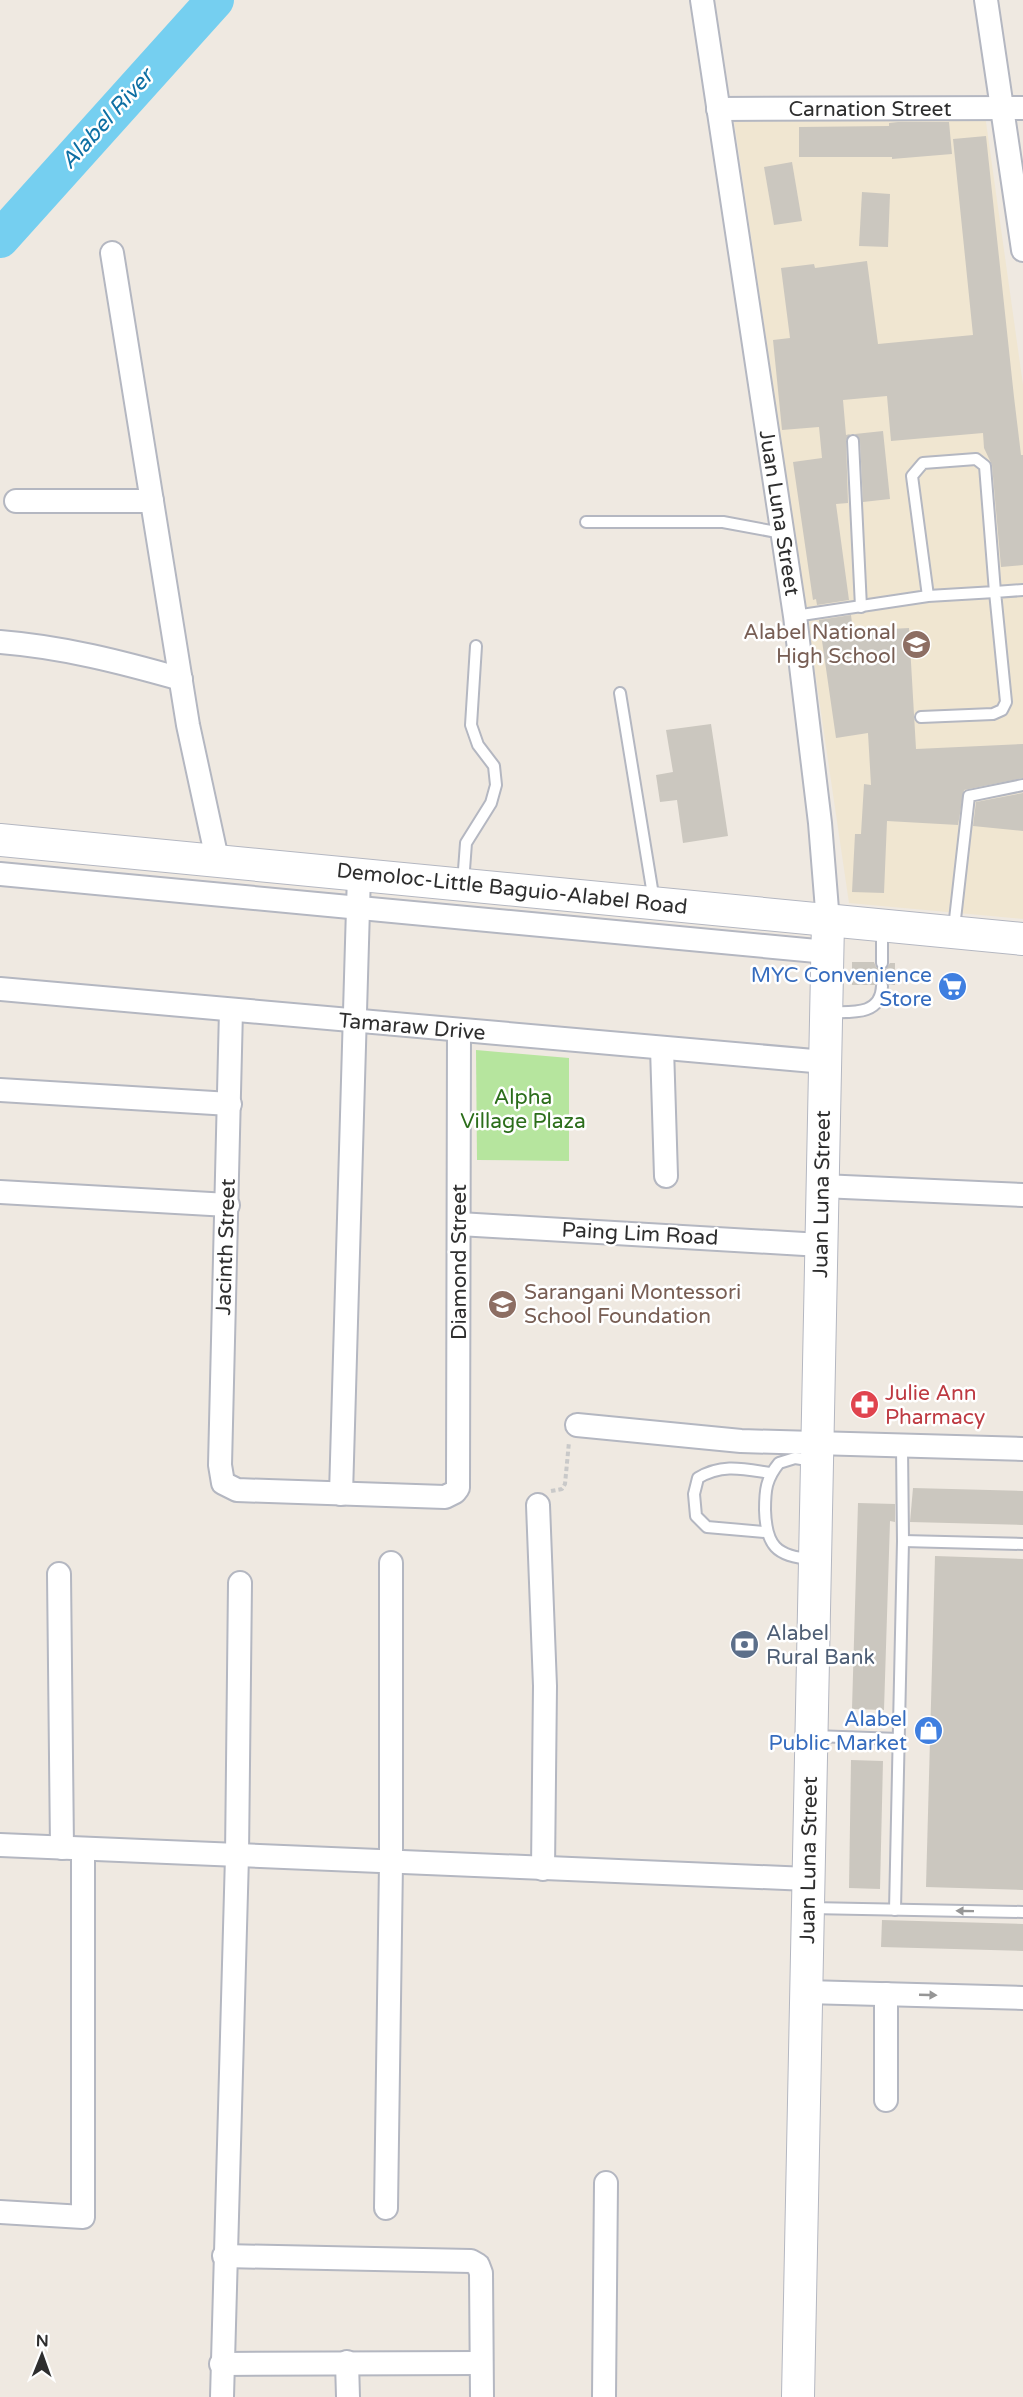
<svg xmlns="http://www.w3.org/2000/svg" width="1023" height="2397" font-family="'Varela Round',sans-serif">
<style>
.education{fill:#f0e6d1}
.green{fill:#b6e59e}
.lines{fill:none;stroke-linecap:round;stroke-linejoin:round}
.river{stroke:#75cff0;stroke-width:38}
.building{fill:#cbc7bf}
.lane-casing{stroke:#b4b7c1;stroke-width:14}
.street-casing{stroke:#b4b7c1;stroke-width:26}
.secondary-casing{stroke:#b4b7c1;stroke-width:34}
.path{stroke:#c9c9c9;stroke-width:4;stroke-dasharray:4.5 3;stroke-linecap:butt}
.lane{stroke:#fff;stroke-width:10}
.street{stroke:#fff;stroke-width:22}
.secondary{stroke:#fff;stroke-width:32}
.oneway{fill:#969696}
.labels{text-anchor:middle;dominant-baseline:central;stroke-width:5;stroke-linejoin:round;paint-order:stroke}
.street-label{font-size:21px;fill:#2e2e2e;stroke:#fff}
.education-label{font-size:21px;fill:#785e54;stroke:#fff;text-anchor:end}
.shop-label{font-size:21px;fill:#366cbe;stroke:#fff;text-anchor:end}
.park-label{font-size:21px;fill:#2c6e1b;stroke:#fff}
.health-label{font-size:21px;fill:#be3a42;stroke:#fff;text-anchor:start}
.service-label{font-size:21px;fill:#4e5e75;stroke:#fff;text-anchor:start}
.water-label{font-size:22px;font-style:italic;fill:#0d6fa3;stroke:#fff}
</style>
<rect width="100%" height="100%" fill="#efe9e1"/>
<path class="education" d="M 985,115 L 1023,385 L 1023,919 L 849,903 L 734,121 Z"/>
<path class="green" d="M 476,1050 L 569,1058 L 569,1161 L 477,1160 Z"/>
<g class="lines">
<path class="river" d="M 0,239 L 215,0"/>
</g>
<g class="building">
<path d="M 898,122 L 949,122 L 952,154 L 892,159 L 892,157 L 799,157 L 799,127 L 889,126 L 889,123 Z"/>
<path d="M 986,136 L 1014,397 L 1021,455 L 1023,455 L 1023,565 L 1001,567 L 992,465 L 984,448 L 983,433 L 891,441 L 887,396 L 843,400 L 846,435 L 850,434 L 846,441 L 848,503 L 836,504 L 849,600 L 817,605 L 816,599 L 813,600 L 793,462 L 822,458 L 819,427 L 782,430 L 773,340 L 790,338 L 781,268 L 814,264 L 815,268 L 867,261 L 878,344 L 973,335 L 953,139 Z"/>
<path d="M 792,162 L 802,221 L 774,225 L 764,167 Z"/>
<path d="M 862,192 L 890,194 L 888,247 L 859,246 Z"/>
<path d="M 883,431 L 890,499 L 863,502 L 860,441 L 855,434 Z"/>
<path d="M 851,615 L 853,631 L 909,628 L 916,749 L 1023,744 L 1023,778 L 964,790 L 958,825 L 887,821 L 884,893 L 852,892 L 855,834 L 861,834 L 864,784 L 871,785 L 868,733 L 836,738 L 819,620 Z"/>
<path d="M 711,724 L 728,836 L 683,843 L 677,800 L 660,802 L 656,775 L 673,772 L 666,730 Z"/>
<path d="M 1023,793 L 1023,831 L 973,826 L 976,802 Z"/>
<path d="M 852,962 L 874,962 L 876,967 L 881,970 L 886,969 L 890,963 L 895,963 L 895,985 L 889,985 L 883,979 L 875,985 L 852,985 Z"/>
<path d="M 913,1488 L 1023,1491 L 1023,1525 L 910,1522 Z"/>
<path d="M 858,1503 L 895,1504 L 895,1522 L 890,1521 L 884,1710 L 852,1709 Z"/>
<path d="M 935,1556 L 1023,1559 L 1023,1890 L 926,1887 Z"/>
<path d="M 851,1760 L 883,1761 L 880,1889 L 849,1888 Z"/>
<path d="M 882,1920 L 1023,1924 L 1023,1951 L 881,1947 Z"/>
</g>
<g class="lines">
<defs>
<g id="lane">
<path d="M 853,441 L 861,607"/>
<path d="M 586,522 L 723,522 L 782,533"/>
<path d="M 795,616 L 928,596 L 995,592 L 985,466 L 976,459 L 923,463 L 912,476 L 928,596"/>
<path d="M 620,693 L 654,901"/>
<path d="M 921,717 L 993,714 L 1002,710 L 1006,702 L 995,592 L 1023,590"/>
<path d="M 463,883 L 466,843 L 491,803 L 496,785 L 494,766 L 478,745 L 471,725 L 476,646"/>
<path d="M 954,928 L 969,796 L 1023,785"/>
<path d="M 882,963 L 882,927"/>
<path d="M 829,1012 C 851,1012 881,1016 882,986"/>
<path d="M 765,1532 L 707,1527 L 696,1516 L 694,1494 L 698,1478 C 722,1463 744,1469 770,1473"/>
<path d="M 903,1541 L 1023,1544"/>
<path d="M 812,1559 C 776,1557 766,1545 765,1510 C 765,1490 766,1479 779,1463 L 795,1458 L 814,1461"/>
<path d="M 814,1736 L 899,1739"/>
<path d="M 810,1908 L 1023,1912"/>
<path d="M 895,1910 L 903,1541 L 902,1447"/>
</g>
<g id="street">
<path d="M 702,0 L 795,616 L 820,823 L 828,922"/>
<path d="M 986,0 L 1023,250"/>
<path d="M 718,109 L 1023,108"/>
<path d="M 112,253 L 188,725 L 217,859"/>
<path d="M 16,501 L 152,501"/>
<path d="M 0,642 C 63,647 121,662 181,679"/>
<path d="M 0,874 L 827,952"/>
<path d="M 0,989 L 825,1062"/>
<path d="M 231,1010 L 220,1465 L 223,1483 L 237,1490 L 445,1497 L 455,1492 L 458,1488 L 459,1031"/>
<path d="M 662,1048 L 666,1176"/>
<path d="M 0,1090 L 230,1104"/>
<path d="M 822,1186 L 1023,1195"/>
<path d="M 0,1192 L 228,1205"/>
<path d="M 459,1224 L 821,1245"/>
<path d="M 577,1425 L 741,1441 L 1023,1449"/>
<path d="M 341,1494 L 359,874"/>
<path d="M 538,1505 L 545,1686 L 543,1869"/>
<path d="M 59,1574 L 62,1848"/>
<path d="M 0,1845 L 808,1879"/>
<path d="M 806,1992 L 1023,1998"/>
<path d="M 886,1994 L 886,2100"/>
<path d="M 386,2208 L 391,1863 L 391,1563"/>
<path d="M 0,2212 L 83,2217 L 83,1849"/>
<path d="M 224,2256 L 471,2261 L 478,2265 L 481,2273 L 482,2397"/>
<path d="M 347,2362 L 348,2397"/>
<path d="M 221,2364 L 481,2363"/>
<path d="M 222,2397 L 237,1856 L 240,1583"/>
<path d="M 604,2397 L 606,2183"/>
</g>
<g id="secondary">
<path d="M 0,840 L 1023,939"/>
<path d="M 798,2397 L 828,922"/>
</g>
</defs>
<use href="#lane" class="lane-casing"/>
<use href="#street" class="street-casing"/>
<use href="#secondary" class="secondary-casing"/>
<path class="path" d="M 551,1491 L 562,1489 L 565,1484 L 569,1442"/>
<use href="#lane" class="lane"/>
<use href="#street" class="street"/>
<use href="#secondary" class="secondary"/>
</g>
<defs><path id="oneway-solid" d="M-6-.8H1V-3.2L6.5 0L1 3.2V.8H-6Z" transform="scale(1.5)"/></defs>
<g class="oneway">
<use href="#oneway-solid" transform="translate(965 1911) rotate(-179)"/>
<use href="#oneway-solid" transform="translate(928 1995) rotate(2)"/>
</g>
<defs>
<symbol id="school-disc" viewBox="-11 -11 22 22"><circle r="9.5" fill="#8d6e63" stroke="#fff"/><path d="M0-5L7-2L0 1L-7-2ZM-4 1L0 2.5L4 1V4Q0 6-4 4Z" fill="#fff"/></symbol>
<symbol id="supermarket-disc" viewBox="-11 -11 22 22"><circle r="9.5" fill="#3f7fe0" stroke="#fff"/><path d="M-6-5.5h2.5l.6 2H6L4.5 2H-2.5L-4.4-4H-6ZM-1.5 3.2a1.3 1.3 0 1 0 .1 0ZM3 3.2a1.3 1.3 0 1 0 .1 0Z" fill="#fff"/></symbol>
<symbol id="pharmacy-disc" viewBox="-11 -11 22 22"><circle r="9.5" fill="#e0444e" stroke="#fff"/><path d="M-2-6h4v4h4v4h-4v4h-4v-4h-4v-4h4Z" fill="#fff"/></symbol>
<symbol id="bank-disc" viewBox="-11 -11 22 22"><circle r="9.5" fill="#5c6f8a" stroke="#fff"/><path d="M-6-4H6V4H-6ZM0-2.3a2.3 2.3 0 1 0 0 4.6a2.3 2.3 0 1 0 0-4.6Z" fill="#fff"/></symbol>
<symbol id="shop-disc" viewBox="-11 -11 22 22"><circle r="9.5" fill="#3f7fe0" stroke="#fff"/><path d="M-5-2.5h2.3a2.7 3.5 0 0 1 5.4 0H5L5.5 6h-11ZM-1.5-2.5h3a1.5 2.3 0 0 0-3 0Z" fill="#fff"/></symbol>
</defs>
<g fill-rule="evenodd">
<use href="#school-disc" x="900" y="628" width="33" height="33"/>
<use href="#supermarket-disc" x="936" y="970" width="33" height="33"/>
<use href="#school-disc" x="486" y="1288" width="33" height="33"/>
<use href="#pharmacy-disc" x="848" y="1388" width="33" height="33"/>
<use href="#bank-disc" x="728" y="1628" width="33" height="33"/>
<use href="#shop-disc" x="912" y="1714" width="33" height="33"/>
</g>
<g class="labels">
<g class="street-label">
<text x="870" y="109">Carnation Street</text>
<text transform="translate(779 513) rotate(81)">Juan Luna Street</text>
<text transform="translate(512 889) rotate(6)">Demoloc-Little Baguio-Alabel Road</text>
<text transform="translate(412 1027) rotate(5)">Tamaraw Drive</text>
<text transform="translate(822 1194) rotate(-89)">Juan Luna Street</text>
<text transform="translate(640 1234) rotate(3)">Paing Lim Road</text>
<text transform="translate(226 1247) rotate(-88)">Jacinth Street</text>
<text transform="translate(459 1262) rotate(-90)">Diamond Street</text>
<text transform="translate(809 1860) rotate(-89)">Juan Luna Street</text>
</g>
<g class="education-label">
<text x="896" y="632">Alabel National<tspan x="896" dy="24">High School</tspan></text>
<text x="524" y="1292" text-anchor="start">Sarangani Montessori<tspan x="524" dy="24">School Foundation</tspan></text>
</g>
<g class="shop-label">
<text x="932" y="975">MYC Convenience<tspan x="932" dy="24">Store</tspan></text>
<text x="907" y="1719">Alabel<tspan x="907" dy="24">Public Market</tspan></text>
</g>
<g class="park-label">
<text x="523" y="1097">Alpha<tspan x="523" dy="24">Village Plaza</tspan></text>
</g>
<g class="health-label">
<text x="885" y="1393">Julie Ann<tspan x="885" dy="24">Pharmacy</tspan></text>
</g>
<g class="service-label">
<text x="766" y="1633">Alabel<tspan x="766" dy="24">Rural Bank</tspan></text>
</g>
<g class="water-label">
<text transform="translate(107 119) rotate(-48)">Alabel River</text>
</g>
</g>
<g transform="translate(42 2355) rotate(1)" stroke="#ffffff" stroke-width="4.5" paint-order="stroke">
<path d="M0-4.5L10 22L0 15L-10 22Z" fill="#2e2e2e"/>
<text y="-9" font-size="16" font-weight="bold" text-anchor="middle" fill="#2e2e2e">N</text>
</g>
</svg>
